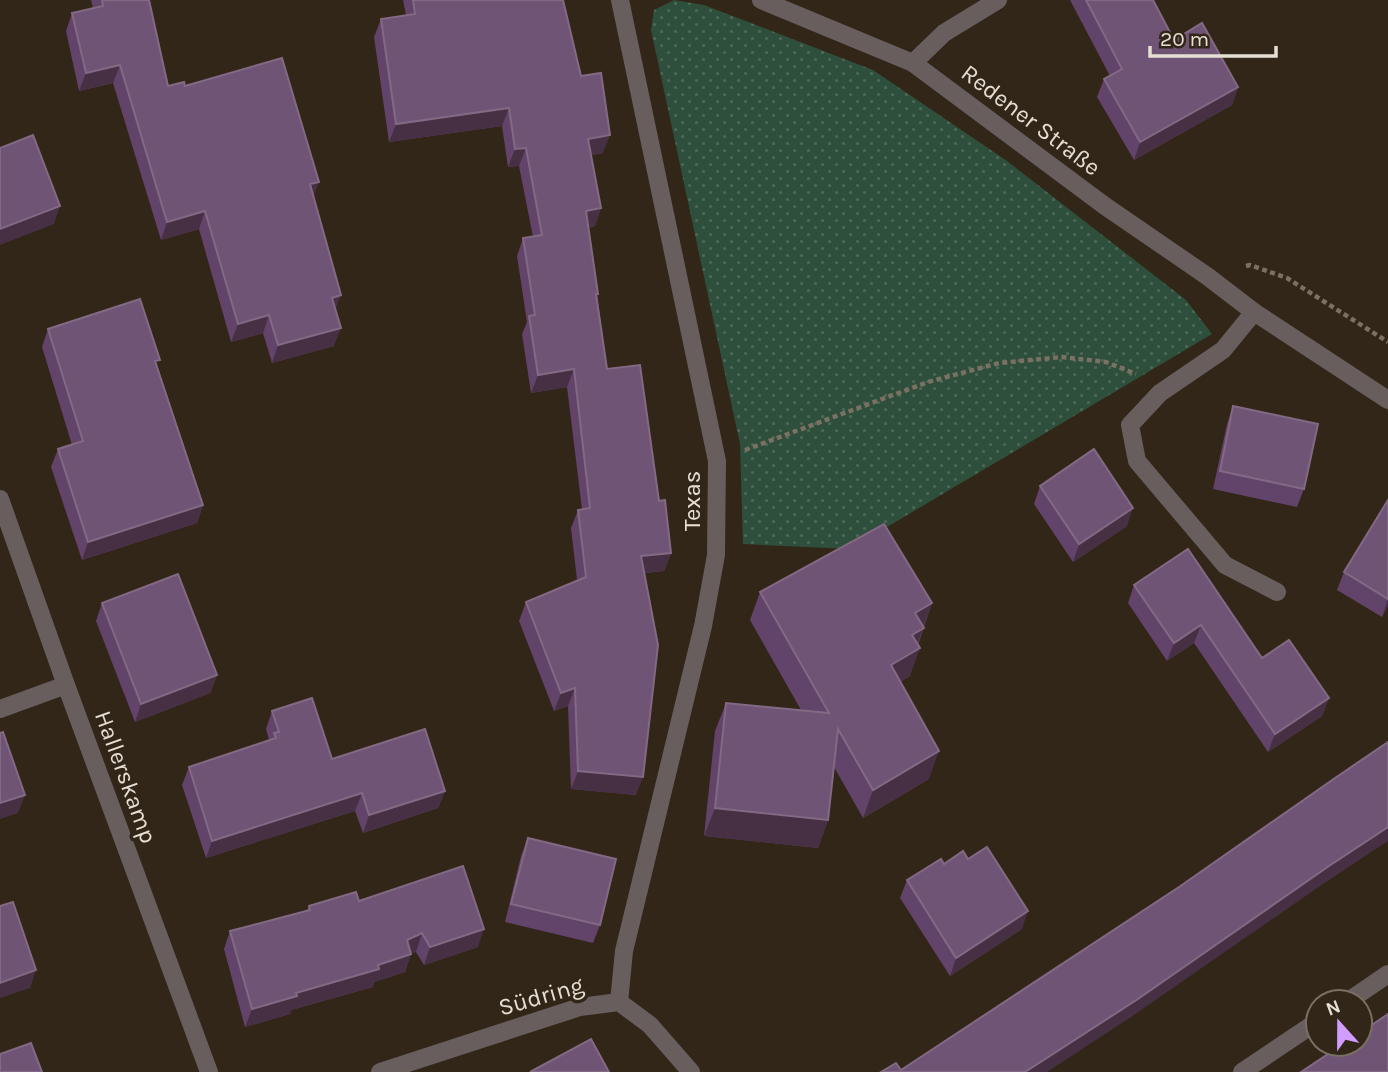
<svg xmlns="http://www.w3.org/2000/svg" width="1388" height="1072" font-family="Karla,sans-serif">
<style>
.grass{fill:url(#grass-dots)}
.lines{fill:none;stroke-linecap:round;stroke-linejoin:round}
.path{stroke:#7a7164;stroke-width:4.5;stroke-dasharray:5 3.5;stroke-linecap:butt}
.minor{stroke:#685e5e;stroke-width:18}
.tertiary{stroke:#685e5e;stroke-width:18}
.wall{fill:#62436a}
.shaded-wall{fill:#483044}
.building{fill:#705476;stroke:#836984;stroke-width:2}
.labels{text-anchor:middle;dominant-baseline:central;stroke-width:7;stroke-linejoin:round;paint-order:stroke}
.street-label{font-size:24px;fill:#e6dfd5;stroke:#312617}
</style>
<defs>
<pattern id="grass-dots" width="8" height="8" patternUnits="userSpaceOnUse" patternTransform="scale(1.75)"><rect width="8" height="8" fill="#2e4f3b"/><path d="M2 2h.1M6 6h.1" fill="none" stroke="#4c6856" stroke-width="1.8" stroke-linecap="round"/></pattern>
</defs>
<rect width="100%" height="100%" fill="#312617"/>
<path class="grass" d="M 674,0 L 704,5 L 873,70 L 1007,161 L 1186,300 L 1212,334 L 850,549 L 743,544 L 740,444 L 651,30 L 654,10 Z"/>
<g class="lines">
<g class="path">
<path d="M 1246,266 L 1250,265 L 1287,278 L 1388,342"/>
<path d="M 745,450 L 928,382 L 999,363 L 1062,357 L 1106,362 L 1136,374"/>
</g>
<g class="minor">
<path d="M 913,63 L 944,33 L 998,0"/>
<path d="M 1254,312 L 1223,350 L 1160,393 L 1130,425 L 1137,461 L 1225,565 L 1277,592"/>
<path d="M 0,709 L 66,685"/>
<path d="M 619,1002 L 624,951 L 703,626 L 716,555 L 717,461 L 620,0"/>
<path d="M 1347,1002 L 1388,974"/>
<path d="M 380,1072 L 580,1007 L 619,1002 L 650,1025 L 691,1072"/>
<path d="M 1242,1072 L 1318,1021"/>
</g>
<g class="tertiary">
<path d="M 761,0 L 913,63 L 1105,206 L 1207,276 L 1254,312 L 1388,400"/>
<path d="M 0,499 L 66,685 L 209,1072"/>
</g>
</g>
<g class="wall">
<path d="M 91,0 L 149,0 L 168,86 L 185,86 L 313,196 L 336,310 L 334,346 L 272,363 L 263,333 L 231,342 L 199,229 L 161,240 L 113,83 L 79,91 L 66,31 L 72,13 L 93,8 Z"/>
<path d="M 403,0 L 563,0 L 581,76 L 603,153 L 591,155 L 601,208 L 595,226 L 588,228 L 607,369 L 659,501 L 671,553 L 664,571 L 645,573 L 636,795 L 571,789 L 568,706 L 554,711 L 519,621 L 526,602 L 577,580 L 571,528 L 578,510 L 582,509 L 567,387 L 531,393 L 522,334 L 527,322 L 517,256 L 523,238 L 533,237 L 519,166 L 508,167 L 502,126 L 389,142 L 374,37 L 381,19 L 406,15 Z"/>
<path d="M 1070,0 L 1153,0 L 1174,40 L 1238,87 L 1232,105 L 1134,160 L 1097,97 L 1104,79 L 1110,76 Z"/>
<path d="M 48,329 L 157,366 L 203,505 L 197,523 L 82,560 L 51,467 L 58,449 L 72,445 L 42,347 Z"/>
<path d="M 1233,406 L 1304,489 L 1297,507 L 1213,489 L 1227,424 Z"/>
<path d="M 1040,486 L 1127,526 L 1073,562 L 1034,504 Z"/>
<path d="M 1388,500 L 1388,606 L 1382,617 L 1337,590 L 1344,572 Z"/>
<path d="M 1134,585 L 1329,698 L 1322,716 L 1268,752 L 1194,643 L 1167,661 L 1128,603 Z"/>
<path d="M 760,592 L 932,603 L 918,645 L 910,676 L 900,682 L 929,779 L 863,818 L 834,767 L 828,820 L 818,848 L 704,836 L 715,731 L 726,703 L 801,710 L 750,620 Z"/>
<path d="M 102,603 L 217,675 L 210,693 L 135,722 L 96,621 Z"/>
<path d="M 272,711 L 332,759 L 445,791 L 438,808 L 363,833 L 355,811 L 206,858 L 182,785 L 189,767 L 269,740 L 266,729 Z"/>
<path d="M 528,838 L 600,925 L 593,943 L 505,922 L 521,856 Z"/>
<path d="M 944,864 L 1022,929 L 950,976 L 900,898 L 907,880 Z"/>
<path d="M 359,901 L 478,947 L 424,965 L 416,952 L 411,953 L 405,972 L 374,982 L 373,987 L 291,1010 L 290,1014 L 245,1027 L 224,949 L 230,931 L 307,910 L 309,906 Z"/>
</g>
<g class="shaded-wall">
<path d="M 120,65 L 113,83 L 79,91 L 86,73 Z"/>
<path d="M 1238,87 L 1232,105 L 1134,160 L 1140,142 Z"/>
<path d="M 509,108 L 502,126 L 389,142 L 396,124 Z"/>
<path d="M 610,135 L 603,153 L 582,157 L 588,139 Z"/>
<path d="M 526,148 L 519,166 L 508,167 L 515,149 Z"/>
<path d="M 319,182 L 312,200 L 310,184 Z"/>
<path d="M 60,206 L 54,224 L 0,245 L 0,229 Z"/>
<path d="M 601,208 L 595,226 L 579,229 L 586,211 Z"/>
<path d="M 205,211 L 199,229 L 161,240 L 167,222 Z"/>
<path d="M 341,295 L 334,313 L 332,298 Z"/>
<path d="M 269,315 L 263,333 L 231,342 L 238,324 Z"/>
<path d="M 341,328 L 334,346 L 272,363 L 278,345 Z"/>
<path d="M 574,369 L 567,387 L 531,393 L 538,375 Z"/>
<path d="M 203,505 L 197,523 L 82,560 L 88,542 Z"/>
<path d="M 1133,508 L 1127,526 L 1073,562 L 1079,544 Z"/>
<path d="M 671,553 L 664,571 L 635,574 L 641,556 Z"/>
<path d="M 1388,599 L 1388,606 L 1382,617 Z"/>
<path d="M 932,603 L 915,651 L 920,648 L 910,676 L 881,693 L 891,665 L 915,613 Z"/>
<path d="M 1201,625 L 1194,643 L 1167,661 L 1174,643 Z"/>
<path d="M 217,675 L 210,693 L 135,722 L 141,704 Z"/>
<path d="M 575,688 L 568,706 L 554,711 L 561,693 Z"/>
<path d="M 1329,698 L 1322,716 L 1268,752 L 1275,734 Z"/>
<path d="M 939,751 L 929,779 L 863,818 L 873,790 Z"/>
<path d="M 578,771 L 643,777 L 636,795 L 571,789 Z"/>
<path d="M 445,791 L 438,808 L 363,833 L 369,815 Z"/>
<path d="M 362,793 L 355,811 L 206,858 L 212,841 Z"/>
<path d="M 25,795 L 18,813 L 0,819 L 0,803 Z"/>
<path d="M 715,808 L 828,820 L 818,848 L 704,836 Z"/>
<path d="M 1388,827 L 1388,841 L 1323,884 L 1131,1017 L 1047,1072 L 1025,1072 L 1329,866 Z"/>
<path d="M 1028,911 L 1022,929 L 950,976 L 956,958 Z"/>
<path d="M 484,929 L 478,947 L 424,965 L 430,947 Z"/>
<path d="M 422,933 L 416,952 L 408,955 L 411,954 L 405,972 L 374,982 L 373,987 L 291,1010 L 290,1014 L 245,1027 L 252,1009 L 378,965 L 407,940 Z"/>
<path d="M 36,970 L 30,988 L 0,998 L 0,983 Z"/>
</g>
<g class="building">
<path d="M 102,0 L 149,0 L 168,86 L 184,82 L 185,86 L 282,58 L 319,182 L 310,184 L 341,295 L 332,298 L 341,328 L 278,345 L 269,315 L 238,324 L 205,211 L 167,222 L 120,65 L 86,73 L 72,13 L 103,6 Z"/>
<path d="M 413,0 L 563,0 L 581,76 L 601,73 L 610,135 L 588,139 L 601,208 L 586,211 L 598,294 L 596,294 L 607,369 L 640,365 L 659,501 L 665,500 L 671,553 L 641,556 L 658,645 L 643,777 L 578,771 L 575,688 L 561,693 L 526,602 L 586,577 L 578,510 L 590,508 L 574,369 L 538,375 L 529,316 L 535,315 L 523,238 L 542,235 L 526,148 L 515,149 L 509,108 L 396,124 L 381,19 L 415,14 Z"/>
<path d="M 1086,0 L 1153,0 L 1174,40 L 1202,23 L 1238,87 L 1140,142 L 1104,79 L 1122,69 Z"/>
<path d="M 33,135 L 60,206 L 0,229 L 0,148 Z"/>
<path d="M 140,299 L 160,360 L 155,361 L 203,505 L 88,542 L 58,449 L 83,441 L 48,329 Z"/>
<path d="M 1233,406 L 1318,424 L 1304,489 L 1220,471 Z"/>
<path d="M 1094,449 L 1133,508 L 1079,544 L 1040,486 Z"/>
<path d="M 1388,500 L 1388,599 L 1344,572 Z"/>
<path d="M 884,524 L 932,603 L 915,613 L 924,628 L 912,635 L 920,648 L 891,665 L 939,751 L 873,790 L 838,729 L 828,820 L 715,808 L 726,703 L 829,713 L 760,592 Z"/>
<path d="M 1188,549 L 1262,658 L 1289,640 L 1329,698 L 1275,734 L 1201,625 L 1174,643 L 1134,585 Z"/>
<path d="M 178,574 L 217,675 L 141,704 L 102,603 Z"/>
<path d="M 312,698 L 332,759 L 425,729 L 445,791 L 369,815 L 362,793 L 212,841 L 189,767 L 276,738 L 274,733 L 279,732 L 272,711 Z"/>
<path d="M 3,732 L 25,795 L 0,803 L 0,733 Z"/>
<path d="M 1388,742 L 1388,827 L 1329,866 L 1138,999 L 1025,1072 L 881,1072 L 896,1063 L 901,1070 L 1179,887 L 1335,778 Z"/>
<path d="M 528,838 L 616,859 L 600,925 L 511,904 Z"/>
<path d="M 987,847 L 1028,911 L 956,958 L 907,880 L 941,859 L 944,864 L 963,851 L 968,859 Z"/>
<path d="M 463,866 L 484,929 L 430,947 L 422,933 L 407,940 L 411,954 L 378,965 L 379,969 L 296,993 L 297,996 L 252,1009 L 230,931 L 310,910 L 309,906 L 356,892 L 359,901 Z"/>
<path d="M 13,902 L 36,970 L 0,983 L 0,906 Z"/>
<path d="M 1388,1014 L 1388,1072 L 1301,1072 L 1343,1044 L 1360,1044 L 1360,1033 Z"/>
<path d="M 591,1039 L 609,1072 L 530,1072 Z"/>
<path d="M 31,1043 L 42,1072 L 0,1072 L 0,1054 Z"/>
</g>
<g class="labels">
<g class="street-label">
<text transform="translate(1031 120) rotate(37)">Redener Straße</text>
<text transform="translate(692 501) rotate(-90)">Texas</text>
<text transform="translate(126 777) rotate(70)">Hallerskamp</text>
<text transform="translate(541 996) rotate(-16)">Südring</text>
</g>
</g>
<g transform="translate(1339 1023) rotate(339)"><circle r="33" fill="#312617" stroke="#797063" stroke-width="2"/>
<path d="M0-5L12 26L0 18L-12 26Z" fill="#d19dfe"/>
<text y="-10" font-size="19" font-weight="bold" text-anchor="middle" fill="#e6dfd5">N</text>
</g>
<path d="M1150 46v10h126v-10" fill="none" stroke="#e6dfd5" stroke-width="3.5"/>
<text x="1160" y="46" font-size="21" fill="#e6dfd5" stroke="#312617" stroke-width="5" paint-order="stroke">20 m</text>
</svg>
